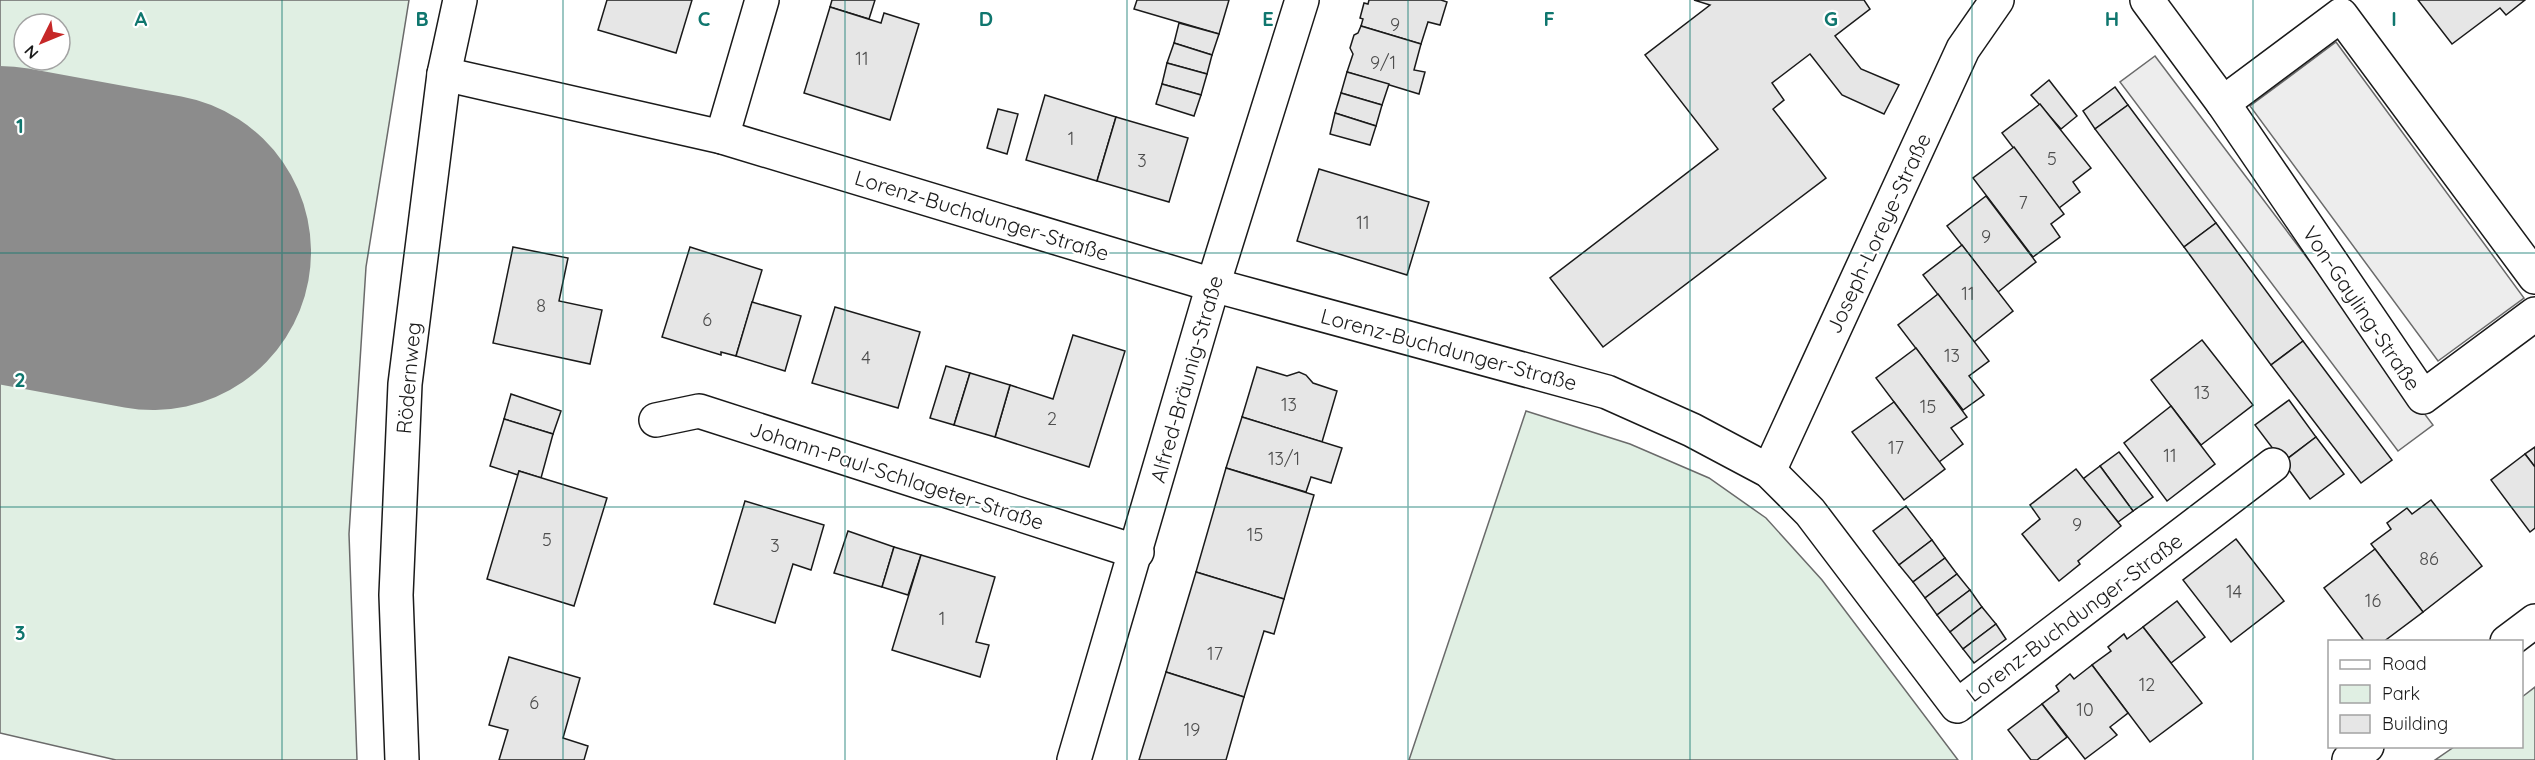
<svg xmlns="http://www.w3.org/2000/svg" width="2535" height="760" font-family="Quicksand,sans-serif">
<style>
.green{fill:#e0efe3;stroke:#6a6a6a;stroke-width:1.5;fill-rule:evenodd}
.parking{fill:#ededed;stroke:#6a6a6a;stroke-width:1.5}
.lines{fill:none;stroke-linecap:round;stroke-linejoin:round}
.runway{stroke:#8c8c8c;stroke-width:316}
.building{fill:#e6e6e6;stroke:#1a1a1a;stroke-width:1.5}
.street-casing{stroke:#1a1a1a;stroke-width:36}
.secondary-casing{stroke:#1a1a1a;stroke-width:36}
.street{stroke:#fff;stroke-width:33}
.secondary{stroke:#fff;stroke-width:33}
.grid{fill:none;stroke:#0f766e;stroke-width:1.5;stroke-opacity:0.55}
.labels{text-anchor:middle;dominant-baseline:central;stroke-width:4.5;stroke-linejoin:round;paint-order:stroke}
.number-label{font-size:18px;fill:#4d4d4d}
.street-label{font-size:21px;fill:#1a1a1a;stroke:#fff}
.grid-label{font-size:20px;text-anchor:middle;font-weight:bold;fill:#0f766e;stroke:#fff;stroke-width:4.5;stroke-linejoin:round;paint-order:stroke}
</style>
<rect width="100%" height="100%" fill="#fff"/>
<g class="green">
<path d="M 0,0 L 409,0 L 366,267 L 349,534 L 357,760 L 116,760 L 0,733 ZM 24,24 L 60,24 L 60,60 L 24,60 Z"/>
<path d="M 1526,411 L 1630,444 L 1709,478 L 1766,518 L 1822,580 L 1958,760 L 1409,760 Z"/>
<path d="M 2535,687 L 2535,760 L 2435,760 L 2454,747 L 2522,746 L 2522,697 Z"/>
</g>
<g class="parking">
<path d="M 2336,42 L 2524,298 L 2438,361 L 2250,106 Z"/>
<path d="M 2155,56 L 2433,425 L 2398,451 L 2120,82 Z"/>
</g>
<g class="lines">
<path class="runway" d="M 0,224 L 153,252"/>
</g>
<g class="building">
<path d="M 607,0 L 692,0 L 676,53 L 598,30 Z"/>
<path d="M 832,0 L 875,0 L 869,19 L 830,7 Z"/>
<path d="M 1137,0 L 1229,0 L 1219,34 L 1134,9 Z"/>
<path d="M 1369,0 L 1441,0 L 1447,2 L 1440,25 L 1428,22 L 1421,44 L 1361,26 L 1363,19 L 1360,18 L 1364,3 L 1368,4 Z"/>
<path d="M 1694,0 L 1864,0 L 1870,9 L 1835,36 L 1861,69 L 1899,85 L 1884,114 L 1842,95 L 1810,54 L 1772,83 L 1784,100 L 1773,109 L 1826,178 L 1603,347 L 1550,278 L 1718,149 L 1645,55 L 1710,5 Z"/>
<path d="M 2418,0 L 2525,0 L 2506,15 L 2500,8 L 2452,44 Z"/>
<path d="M 830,7 L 881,23 L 884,13 L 919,24 L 890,120 L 804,93 Z"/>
<path d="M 1179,23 L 1219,34 L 1212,55 L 1174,43 Z"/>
<path d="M 1361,26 L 1421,44 L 1414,70 L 1425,72 L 1419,94 L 1347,72 L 1353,54 L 1350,48 L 1354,35 L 1358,33 Z"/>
<path d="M 1174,43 L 1212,55 L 1207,74 L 1167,63 Z"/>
<path d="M 1167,63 L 1207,74 L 1201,95 L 1162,84 Z"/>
<path d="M 1347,72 L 1389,84 L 1382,105 L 1341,93 Z"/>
<path d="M 2049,80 L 2077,116 L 2061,129 L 2031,95 Z"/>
<path d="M 1162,84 L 1201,95 L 1194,116 L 1156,104 Z"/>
<path d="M 2115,87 L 2128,105 L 2095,129 L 2083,111 Z"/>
<path d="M 1341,93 L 1382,105 L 1376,126 L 1335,113 Z"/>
<path d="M 1045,95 L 1116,117 L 1097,181 L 1026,160 Z"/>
<path d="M 2040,104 L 2091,168 L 2073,182 L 2080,192 L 2059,208 L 2002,133 Z"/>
<path d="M 2128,105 L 2216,223 L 2184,247 L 2095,129 Z"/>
<path d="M 998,109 L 1018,114 L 1007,154 L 987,148 Z"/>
<path d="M 1335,113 L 1376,126 L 1370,145 L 1330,134 Z"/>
<path d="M 1116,117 L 1188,138 L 1169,202 L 1097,181 Z"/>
<path d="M 2014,147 L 2064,214 L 2051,224 L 2060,237 L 2033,257 L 1973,178 Z"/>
<path d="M 1319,169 L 1429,202 L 1407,275 L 1297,241 Z"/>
<path d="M 1986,196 L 2036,262 L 1998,292 L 1947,226 Z"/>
<path d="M 2216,223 L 2303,341 L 2271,365 L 2184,247 Z"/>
<path d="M 1962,245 L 2013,311 L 1974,342 L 1923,275 Z"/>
<path d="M 513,247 L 568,258 L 559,301 L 602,310 L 590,364 L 493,343 Z"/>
<path d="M 690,247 L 762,270 L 736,356 L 721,352 L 721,355 L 662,337 Z"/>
<path d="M 1938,294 L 1989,361 L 1969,376 L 1984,395 L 1963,410 L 1898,325 Z"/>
<path d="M 752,302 L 801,316 L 785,371 L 736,356 Z"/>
<path d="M 835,307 L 920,332 L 898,408 L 812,383 Z"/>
<path d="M 1073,335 L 1125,351 L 1089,467 L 995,437 L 1010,385 L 1053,399 Z"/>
<path d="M 2202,340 L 2253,405 L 2201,445 L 2151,380 Z"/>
<path d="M 2303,341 L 2392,460 L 2361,483 L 2271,365 Z"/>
<path d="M 1916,348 L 1967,417 L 1951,428 L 1963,444 L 1939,462 L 1876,378 Z"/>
<path d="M 946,366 L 970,373 L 954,425 L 930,418 Z"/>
<path d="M 1257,367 L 1287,376 L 1299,372 L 1306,375 L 1313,383 L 1337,391 L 1322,442 L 1242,417 Z"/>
<path d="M 970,373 L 1010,385 L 995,437 L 954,425 Z"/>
<path d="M 511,394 L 561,411 L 553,434 L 504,419 Z"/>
<path d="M 2289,400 L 2316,437 L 2283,462 L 2255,425 Z"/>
<path d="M 1894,402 L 1945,469 L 1904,500 L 1852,432 Z"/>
<path d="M 2171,406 L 2215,464 L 2167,501 L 2124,443 Z"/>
<path d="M 1242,417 L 1342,448 L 1331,483 L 1311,477 L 1306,492 L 1226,468 Z"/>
<path d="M 504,419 L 553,434 L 541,478 L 519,471 L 518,475 L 490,466 Z"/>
<path d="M 2316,437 L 2344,474 L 2310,499 L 2283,462 Z"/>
<path d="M 2535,447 L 2535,467 L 2525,454 Z"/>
<path d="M 2119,452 L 2153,497 L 2133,511 L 2100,466 Z"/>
<path d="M 2525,454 L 2535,467 L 2535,528 L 2530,532 L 2491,480 Z"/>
<path d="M 2100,466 L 2133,511 L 2118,522 L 2083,479 Z"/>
<path d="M 1226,468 L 1314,495 L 1284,599 L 1196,572 Z"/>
<path d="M 2076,469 L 2121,526 L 2078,561 L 2080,564 L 2059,581 L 2022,534 L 2040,519 L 2030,505 Z"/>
<path d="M 519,471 L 607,498 L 574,606 L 487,579 Z"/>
<path d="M 2431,500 L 2482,566 L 2423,612 L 2371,544 L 2391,529 L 2387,523 L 2407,508 L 2412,514 Z"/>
<path d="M 745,501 L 824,525 L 811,570 L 793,564 L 775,623 L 714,604 Z"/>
<path d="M 1906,506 L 1932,540 L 1899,565 L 1873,531 Z"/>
<path d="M 848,531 L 894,547 L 882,587 L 834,573 Z"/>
<path d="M 2236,539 L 2284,601 L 2231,642 L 2183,580 Z"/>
<path d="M 1932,540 L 1945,558 L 1913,582 L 1899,565 Z"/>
<path d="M 894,547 L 921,555 L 908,595 L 882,587 Z"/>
<path d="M 2375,549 L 2423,612 L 2383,642 L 2365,642 L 2324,588 Z"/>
<path d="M 921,555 L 995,577 L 976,642 L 989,645 L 980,677 L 892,650 Z"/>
<path d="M 1945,558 L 1957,574 L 1925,598 L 1913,582 Z"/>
<path d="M 1196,572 L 1284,599 L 1274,634 L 1264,631 L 1244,697 L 1166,672 Z"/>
<path d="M 1957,574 L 1970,590 L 1937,615 L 1925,598 Z"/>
<path d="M 1970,590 L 1982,607 L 1950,632 L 1937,615 Z"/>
<path d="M 2177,601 L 2205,637 L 2171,663 L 2143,627 Z"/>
<path d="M 1982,607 L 1996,624 L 1963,649 L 1950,632 Z"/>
<path d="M 1996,624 L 2006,639 L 1974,663 L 1963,649 Z"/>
<path d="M 2143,627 L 2202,703 L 2150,742 L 2092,665 L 2111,651 L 2108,647 L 2124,634 L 2127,639 Z"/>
<path d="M 509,657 L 580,678 L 563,738 L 588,746 L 584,760 L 499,760 L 508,730 L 489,725 Z"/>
<path d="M 2092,665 L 2128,713 L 2110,727 L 2117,735 L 2085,759 L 2042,704 L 2059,691 L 2056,686 L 2070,674 L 2074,679 Z"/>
<path d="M 1166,672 L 1244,697 L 1226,760 L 1139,760 Z"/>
<path d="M 2042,704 L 2067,737 L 2037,760 L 2031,760 L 2008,730 Z"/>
</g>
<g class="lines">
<defs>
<g id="street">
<path d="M 2147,0 L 2223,103 L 2423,397 L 2535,314"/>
<path d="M 444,74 L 722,137 L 1213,285 L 1607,392 L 1692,430 L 1769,471 L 1810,512 L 1957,706 L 2273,465"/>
<path d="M 2223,103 L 2341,15 L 2535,277"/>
<path d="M 722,137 L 762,0"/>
<path d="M 656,420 L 699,411 L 1137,552"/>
<path d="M 1769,471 L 1963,49 L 1997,0"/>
<path d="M 1074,760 L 1213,285 L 1302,0"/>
</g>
<g id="secondary">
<path d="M 2507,642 L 2535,621"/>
<path d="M 402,760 L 396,595 L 405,384 L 444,74 L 460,0"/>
<path d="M 2349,760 L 2367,746"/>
</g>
</defs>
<use href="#street" class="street-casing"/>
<use href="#secondary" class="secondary-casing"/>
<use href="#street" class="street"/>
<use href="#secondary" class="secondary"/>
</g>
<path class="grid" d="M 282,0 L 282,760M 563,0 L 563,760M 845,0 L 845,760M 1127,0 L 1127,760M 1408,0 L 1408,760M 1690,0 L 1690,760M 1972,0 L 1972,760M 2253,0 L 2253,760M 0,253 L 2535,253M 0,507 L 2535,507"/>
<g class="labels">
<g class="number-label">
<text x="1395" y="24">9</text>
<text x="862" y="58">11</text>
<text x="1383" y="62">9/1</text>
<text x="1071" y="138">1</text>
<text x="2052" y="158">5</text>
<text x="1142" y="160">3</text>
<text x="2023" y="202">7</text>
<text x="1363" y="222">11</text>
<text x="1986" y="236">9</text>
<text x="1968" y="293">11</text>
<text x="541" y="305">8</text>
<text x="707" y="319">6</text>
<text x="1952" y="355">13</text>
<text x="866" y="357">4</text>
<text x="2202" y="392">13</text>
<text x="1289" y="404">13</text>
<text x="1928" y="406">15</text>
<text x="1052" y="418">2</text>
<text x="1896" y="447">17</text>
<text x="2170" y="455">11</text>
<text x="1284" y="458">13/1</text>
<text x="2077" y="524">9</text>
<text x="1255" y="534">15</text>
<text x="547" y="539">5</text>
<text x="775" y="545">3</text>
<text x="2429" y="558">86</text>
<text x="2234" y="591">14</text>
<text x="2373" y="600">16</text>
<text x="942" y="618">1</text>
<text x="1215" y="653">17</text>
<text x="2147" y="684">12</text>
<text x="534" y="702">6</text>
<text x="2085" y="709">10</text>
<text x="1192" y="729">19</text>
</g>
<g class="street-label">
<text transform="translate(982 215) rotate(17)">Lorenz-Buchdunger-Straße</text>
<text transform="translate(1878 233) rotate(-65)">Joseph-Loreye-Straße</text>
<text transform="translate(2362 308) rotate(56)">Von-Gayling-Straße</text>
<text transform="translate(1449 349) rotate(15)">Lorenz-Buchdunger-Straße</text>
<text transform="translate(408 378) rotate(-85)">Rödernweg</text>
<text transform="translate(1186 379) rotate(-74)">Alfred-Bräunig-Straße</text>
<text transform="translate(897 475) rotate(18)">Johann-Paul-Schlageter-Straße</text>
<text transform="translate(2074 617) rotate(-37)">Lorenz-Buchdunger-Straße</text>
</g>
</g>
<g class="grid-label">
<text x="141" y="26">A</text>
<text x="422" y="26">B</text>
<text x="704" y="26">C</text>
<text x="986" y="26">D</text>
<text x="1268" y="26">E</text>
<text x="1549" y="26">F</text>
<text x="1831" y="26">G</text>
<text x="2112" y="26">H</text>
<text x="2394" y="26">I</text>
<text x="20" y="133">1</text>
<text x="20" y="387">2</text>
<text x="20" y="640">3</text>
</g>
<rect x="2328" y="640" width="195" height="108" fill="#ffffff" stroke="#a3a3a3" stroke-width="1.5"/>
<rect x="2340" y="660" width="30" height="9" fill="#ffffff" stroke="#a3a3a3" stroke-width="1.5"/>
<text x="2382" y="670" font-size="18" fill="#1a1a1a">Road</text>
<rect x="2340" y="685" width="30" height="18" fill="#e0efe3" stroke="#a3a3a3" stroke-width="1.5"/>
<text x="2382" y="700" font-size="18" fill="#1a1a1a">Park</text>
<rect x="2340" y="715" width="30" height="18" fill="#e6e6e6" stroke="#a3a3a3" stroke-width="1.5"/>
<text x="2382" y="730" font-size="18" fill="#1a1a1a">Building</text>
<g transform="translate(42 42) rotate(227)"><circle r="28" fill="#ffffff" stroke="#a3a3a3" stroke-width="1.5"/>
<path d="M0-4.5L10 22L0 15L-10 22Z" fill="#c62828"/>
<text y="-9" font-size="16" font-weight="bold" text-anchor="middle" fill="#1a1a1a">N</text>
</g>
</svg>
